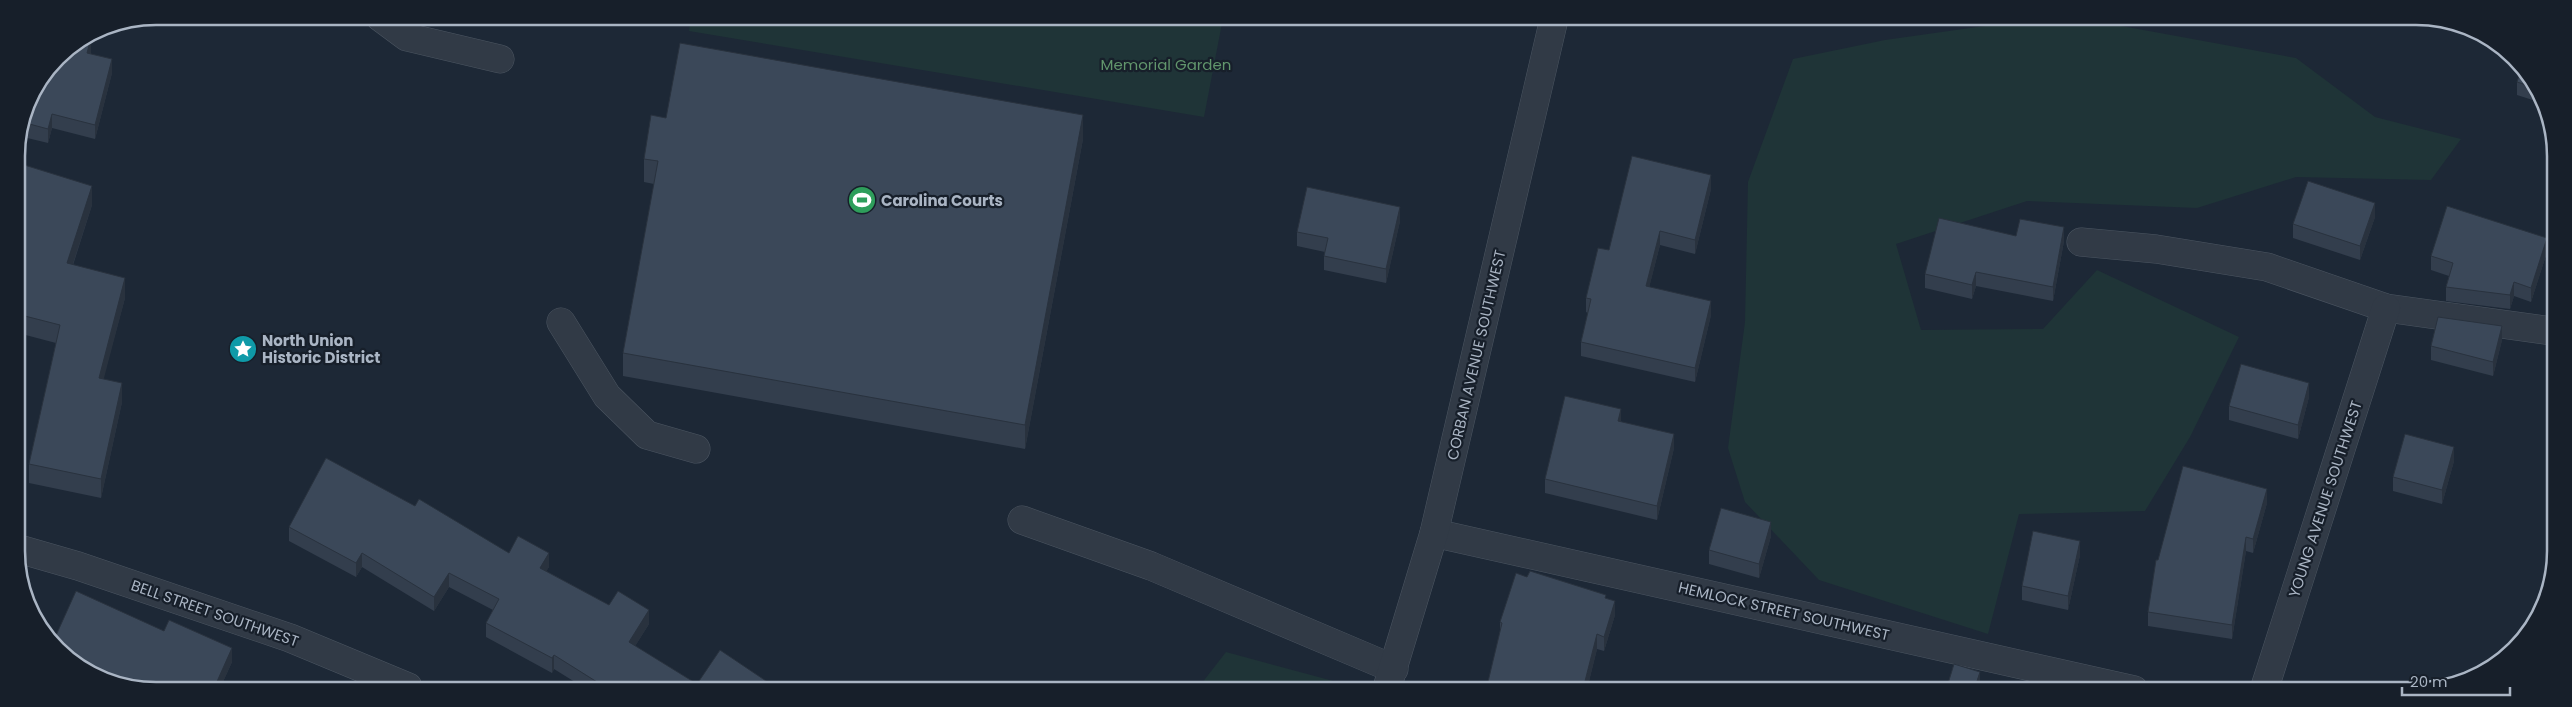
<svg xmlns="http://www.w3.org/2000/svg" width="2572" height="707" font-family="Poppins,sans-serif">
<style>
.green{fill:#1f3437}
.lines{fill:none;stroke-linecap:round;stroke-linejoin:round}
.minor-casing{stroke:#4b5561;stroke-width:29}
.minor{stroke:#313a46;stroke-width:28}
.wall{fill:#333e4d}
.shaded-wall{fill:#29323e}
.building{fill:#3b4859;stroke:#29323e}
.labels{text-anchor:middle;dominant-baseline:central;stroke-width:4.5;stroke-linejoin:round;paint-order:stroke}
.park-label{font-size:15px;fill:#61956c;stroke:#171f2a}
.poi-label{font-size:15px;font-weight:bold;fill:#aab5c4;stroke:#171f2a;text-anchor:start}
.street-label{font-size:15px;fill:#aab5c4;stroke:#171f2a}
.rim{fill:none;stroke:#aab5c4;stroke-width:2.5}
</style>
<rect width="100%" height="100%" fill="#1d2836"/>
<g class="green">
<path d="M 691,17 L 1223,18 L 1204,117 L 689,31 Z"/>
<path d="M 2027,20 L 2089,20 L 2296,58 L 2375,117 L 2461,139 L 2431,180 L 2296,177 L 2197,208 L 2027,201 L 1896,244 L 1921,330 L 2043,329 L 2097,270 L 2239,337 L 2190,437 L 2145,511 L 2019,514 L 1988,634 L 1819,580 L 1745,502 L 1728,448 L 1745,322 L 1748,182 L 1793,59 L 1885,40 Z"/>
<path d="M 1226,652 L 1337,682 L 1335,688 L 1198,688 Z"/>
</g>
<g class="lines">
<defs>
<g id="minor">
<path d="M 380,17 L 407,37 L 500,59"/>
<path d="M 2081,242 L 2156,249 L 2267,267 L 2386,308 L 2552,331"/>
<path d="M 561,322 L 607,396 L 647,435 L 696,449"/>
<path d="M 1022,520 L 1151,566 L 1394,669"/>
<path d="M 1434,533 L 2134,690"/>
<path d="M 19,549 L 78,566 L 290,638 L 408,687"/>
<path d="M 1387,688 L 1434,533 L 1554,19"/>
<path d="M 2264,690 L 2386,308"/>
</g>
</defs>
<use href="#minor" class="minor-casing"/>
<use href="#minor" class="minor"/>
</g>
<g class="wall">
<path d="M 1810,20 L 1832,20 L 1831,24 Z"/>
<path d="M 91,44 L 91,54 L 112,73 L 95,139 L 52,128 L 48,143 L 19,136 L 27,102 Z"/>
<path d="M 2521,70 L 2539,102 L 2517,95 L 2517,82 Z"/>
<path d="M 666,118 L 1083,139 L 1025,449 L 623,376 L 623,353 L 654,184 L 644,182 L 644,159 Z"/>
<path d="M 17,167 L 92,205 L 73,265 L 125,298 L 103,379 L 122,402 L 101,498 L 29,483 L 29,464 L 56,343 L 18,333 Z"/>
<path d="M 1711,189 L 1695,254 L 1660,245 L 1649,287 L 1711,315 L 1695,382 L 1581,356 L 1581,342 L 1588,313 L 1586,312 L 1586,298 L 1609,250 Z"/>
<path d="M 2375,217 L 2360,260 L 2293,238 L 2293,224 Z"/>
<path d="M 1400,221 L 1386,283 L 1324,270 L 1324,256 L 1325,252 L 1297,246 L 1297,232 Z"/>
<path d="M 2016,236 L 2064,241 L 2053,301 L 1976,286 L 1972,299 L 1925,288 L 1925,274 Z"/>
<path d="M 2547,252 L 2531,302 L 2514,296 L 2510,309 L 2446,301 L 2446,287 L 2449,276 L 2431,270 L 2431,256 Z"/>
<path d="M 2502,340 L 2493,376 L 2431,360 L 2431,346 Z"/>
<path d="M 2309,397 L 2298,439 L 2229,420 L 2229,406 Z"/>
<path d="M 1621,422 L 1674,448 L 1657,520 L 1545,493 L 1545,479 Z"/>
<path d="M 2454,461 L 2442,504 L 2393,491 L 2393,477 Z"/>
<path d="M 2267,503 L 2253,553 L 2246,551 L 2232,639 L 2148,626 L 2148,612 L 2158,560 Z"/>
<path d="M 415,506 L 509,553 L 549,567 L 546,571 L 609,605 L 649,624 L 635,646 L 697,684 L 775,687 L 583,687 L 554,669 L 552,673 L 486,637 L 486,623 L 493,610 L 449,587 L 434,611 L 362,567 L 356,577 L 289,541 L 289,527 Z"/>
<path d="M 1771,536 L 1759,578 L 1709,564 L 1709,550 Z"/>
<path d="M 2080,555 L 2068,610 L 2022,600 L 2022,586 Z"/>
<path d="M 1527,577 L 1606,598 L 1615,615 L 1604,651 L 1597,649 L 1587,689 L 1487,689 L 1500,632 L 1500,622 Z"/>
<path d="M 57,650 L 232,662 L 221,686 L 120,686 Z"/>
</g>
<g class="shaded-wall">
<path d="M 94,33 L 91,44 L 91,52 L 87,67 L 87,53 L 89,36 Z"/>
<path d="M 112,59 L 112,73 L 95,139 L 95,125 Z"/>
<path d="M 52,114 L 52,128 L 48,143 L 48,129 Z"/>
<path d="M 1083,115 L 1083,139 L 1025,449 L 1025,425 Z"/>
<path d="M 1711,175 L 1711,189 L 1695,254 L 1695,240 Z"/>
<path d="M 92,186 L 92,205 L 67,282 L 67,263 Z"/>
<path d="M 2375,203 L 2375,217 L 2360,260 L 2360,246 Z"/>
<path d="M 1400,207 L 1400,221 L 1386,283 L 1386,269 Z"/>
<path d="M 2064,227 L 2064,241 L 2053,301 L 2053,287 Z"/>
<path d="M 1660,231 L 1660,245 L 1646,300 L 1646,286 Z"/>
<path d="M 2547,238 L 2547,252 L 2531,302 L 2531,288 Z"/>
<path d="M 1976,272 L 1976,286 L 1972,299 L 1972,285 Z"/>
<path d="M 125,278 L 125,298 L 99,397 L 99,378 Z"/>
<path d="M 2514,282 L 2514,296 L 2510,309 L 2510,295 Z"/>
<path d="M 1711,301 L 1711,315 L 1695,382 L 1695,368 Z"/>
<path d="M 2502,326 L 2502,340 L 2493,376 L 2493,362 Z"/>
<path d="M 122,383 L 122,402 L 101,498 L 101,479 Z"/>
<path d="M 2309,383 L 2309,397 L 2298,439 L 2298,425 Z"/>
<path d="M 1621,409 L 1621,423 L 1618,421 Z"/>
<path d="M 1674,434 L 1674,448 L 1657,520 L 1657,506 Z"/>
<path d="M 2454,447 L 2454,461 L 2442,504 L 2442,490 Z"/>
<path d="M 2267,489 L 2267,503 L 2253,553 L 2253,539 Z"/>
<path d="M 1771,522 L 1771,536 L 1759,578 L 1759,564 Z"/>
<path d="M 2246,537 L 2246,551 L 2232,639 L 2232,625 Z"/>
<path d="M 2080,541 L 2080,555 L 2068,610 L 2068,596 Z"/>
<path d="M 362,553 L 362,567 L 356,577 L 356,563 Z"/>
<path d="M 549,553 L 549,567 L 540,582 L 540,568 Z"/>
<path d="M 449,573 L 449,587 L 434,611 L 434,597 Z"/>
<path d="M 1615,601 L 1615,615 L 1604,651 L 1604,637 Z"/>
<path d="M 649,610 L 649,624 L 629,656 L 629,642 Z"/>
<path d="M 1597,634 L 1597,649 L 1587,689 L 1583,689 Z"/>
<path d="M 232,648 L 232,662 L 221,686 L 215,686 Z"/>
<path d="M 554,655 L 554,669 L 552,673 L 552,658 Z"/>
<path d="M 1980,672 L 1980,686 L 1979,690 L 1974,690 Z"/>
<path d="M 638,681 L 638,687 L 634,687 Z"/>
</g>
<g class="building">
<path d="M 89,36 L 89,38 L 91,38 L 87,53 L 112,59 L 95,125 L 52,114 L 48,129 L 22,122 L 27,102 L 58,57 Z"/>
<path d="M 680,43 L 1083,115 L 1025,425 L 623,353 L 658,161 L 644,159 L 651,115 L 666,118 Z"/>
<path d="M 2521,70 L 2530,86 L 2517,82 Z"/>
<path d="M 1632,156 L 1711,175 L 1695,240 L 1660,231 L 1646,286 L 1711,301 L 1695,368 L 1581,342 L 1591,299 L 1586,298 L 1598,248 L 1609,250 Z"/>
<path d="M 18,163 L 92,186 L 67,263 L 125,278 L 99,378 L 122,383 L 101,479 L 29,464 L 60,325 L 17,314 L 17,167 Z"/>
<path d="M 2308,181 L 2375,203 L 2360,246 L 2293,224 Z"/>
<path d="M 1307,187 L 1400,207 L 1386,269 L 1324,256 L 1328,238 L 1297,232 Z"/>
<path d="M 2447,206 L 2547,238 L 2531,288 L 2514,282 L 2510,295 L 2446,287 L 2453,263 L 2431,256 Z"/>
<path d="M 1939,218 L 2016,236 L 2020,219 L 2064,227 L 2053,287 L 1976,272 L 1972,285 L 1925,274 Z"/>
<path d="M 2438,317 L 2502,326 L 2493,362 L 2431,346 Z"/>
<path d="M 2241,364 L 2309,383 L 2298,425 L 2229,406 Z"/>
<path d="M 1565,396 L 1621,409 L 1618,421 L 1674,434 L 1657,506 L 1545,479 Z"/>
<path d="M 2405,434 L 2454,447 L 2442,490 L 2393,477 Z"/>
<path d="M 326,458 L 415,506 L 419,499 L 509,553 L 518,536 L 549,553 L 540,568 L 609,605 L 618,591 L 649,610 L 629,642 L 697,684 L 720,650 L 775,687 L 647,687 L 638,681 L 634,687 L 605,687 L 554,655 L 552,658 L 486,623 L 499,599 L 449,573 L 434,597 L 362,553 L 356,563 L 289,527 Z"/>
<path d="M 2183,466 L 2267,489 L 2253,539 L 2246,537 L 2232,625 L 2148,612 L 2156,560 L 2158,560 Z"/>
<path d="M 1721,508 L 1771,522 L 1759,564 L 1709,550 Z"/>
<path d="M 2033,531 L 2080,541 L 2068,596 L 2022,586 Z"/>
<path d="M 1530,571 L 1606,595 L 1605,598 L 1615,601 L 1604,637 L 1597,634 L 1583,689 L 1497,689 L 1487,686 L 1502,623 L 1500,622 L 1516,573 L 1527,577 Z"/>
<path d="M 76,591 L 164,631 L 169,620 L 232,648 L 215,686 L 130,686 L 88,667 L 57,650 L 53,642 Z"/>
<path d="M 1954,664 L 1980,672 L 1974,690 L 1946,690 Z"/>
</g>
<defs>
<symbol id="stadium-disc" viewBox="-11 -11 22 22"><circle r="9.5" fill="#2e9e5b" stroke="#171f2a"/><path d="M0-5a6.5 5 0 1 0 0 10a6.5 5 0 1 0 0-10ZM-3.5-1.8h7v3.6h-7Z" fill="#fff"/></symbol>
<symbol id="sight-disc" viewBox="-11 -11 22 22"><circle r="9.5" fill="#0f9aa8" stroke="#171f2a"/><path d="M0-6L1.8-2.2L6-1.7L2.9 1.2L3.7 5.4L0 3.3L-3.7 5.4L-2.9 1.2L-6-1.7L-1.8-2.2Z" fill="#fff"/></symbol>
</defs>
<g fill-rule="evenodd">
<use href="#stadium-disc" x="846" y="184" width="32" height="32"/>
<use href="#sight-disc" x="227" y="333" width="32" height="32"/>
</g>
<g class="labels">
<g class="park-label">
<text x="1166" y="64">Memorial Garden</text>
</g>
<g class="poi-label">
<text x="881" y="200">Carolina Courts</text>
<text x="262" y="340">North Union<tspan x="262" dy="17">Historic District</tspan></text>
</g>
<g class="street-label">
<text transform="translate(1476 355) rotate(-77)">CORBAN AVENUE SOUTHWEST</text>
<text transform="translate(2325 499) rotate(-72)">YOUNG AVENUE SOUTHWEST</text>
<text transform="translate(1784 611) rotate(13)">HEMLOCK STREET SOUTHWEST</text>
<text transform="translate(215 613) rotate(19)">BELL STREET SOUTHWEST</text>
</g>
</g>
<path d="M0 0H2572V707H0ZM156 25H2416A131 131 0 0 1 2547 156V551A131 131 0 0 1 2416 682H156A131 131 0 0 1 25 551V156A131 131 0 0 1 156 25Z" fill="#171f2a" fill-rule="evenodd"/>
<path class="rim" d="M156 25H2416A131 131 0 0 1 2547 156V551A131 131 0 0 1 2416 682H156A131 131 0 0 1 25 551V156A131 131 0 0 1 156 25Z"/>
<path d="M2402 687v8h108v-8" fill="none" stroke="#aab5c4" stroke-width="2.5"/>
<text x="2410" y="687" font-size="15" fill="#aab5c4" stroke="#171f2a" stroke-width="4" paint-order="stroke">20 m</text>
</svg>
